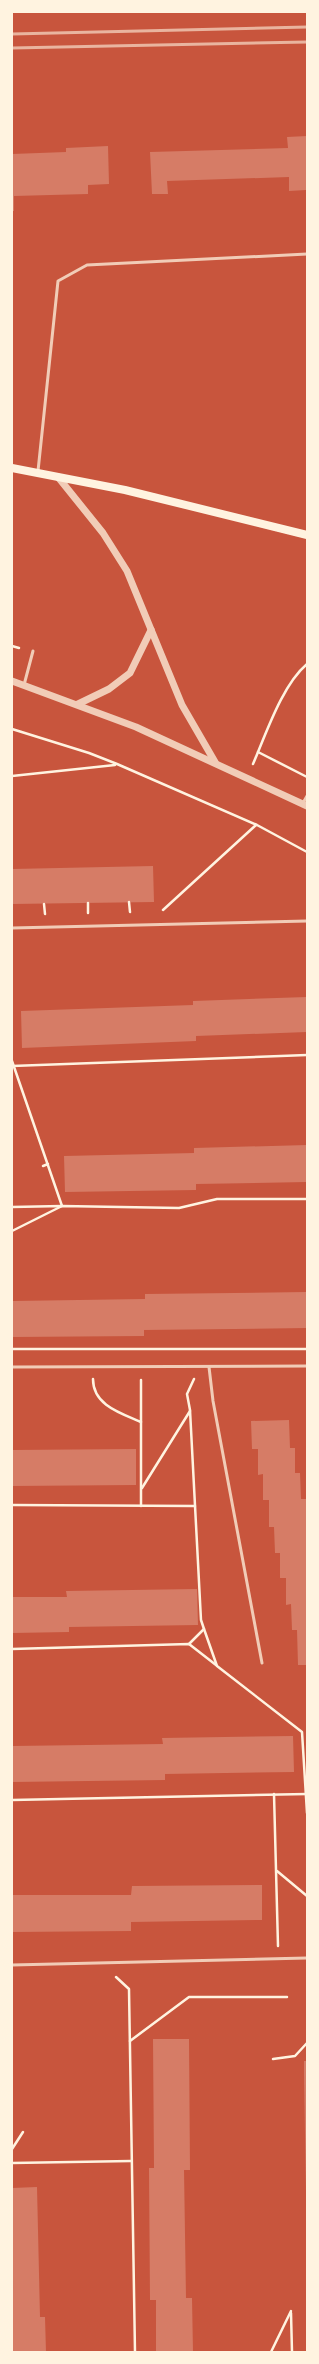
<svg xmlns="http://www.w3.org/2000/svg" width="319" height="2364" font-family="Mulish,sans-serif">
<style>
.building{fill:#d67c66}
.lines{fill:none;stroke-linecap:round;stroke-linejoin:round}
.path{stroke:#fff3e0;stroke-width:2.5}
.service{stroke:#f1ccb7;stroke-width:3}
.tertiary{stroke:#f1ccb7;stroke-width:7}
.secondary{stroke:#fff3e0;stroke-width:8}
.rail{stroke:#e9b49f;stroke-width:3}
</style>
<rect width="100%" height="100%" fill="#c8553d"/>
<g class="building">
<path d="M 307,136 L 306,190 L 289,191 L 289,177 L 167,181 L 168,194 L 152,194 L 150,152 L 288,148 L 287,137 Z"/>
<path d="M 108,146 L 109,184 L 88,185 L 88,194 L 14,196 L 14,211 L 12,211 L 12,154 L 66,152 L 66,148 Z"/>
<path d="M 153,866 L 154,902 L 12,904 L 12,869 Z"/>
<path d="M 307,997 L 307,1032 L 196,1036 L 196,1041 L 22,1048 L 21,1011 L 193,1005 L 193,1001 Z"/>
<path d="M 307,1145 L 307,1182 L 196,1184 L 196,1190 L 65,1192 L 64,1156 L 194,1153 L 194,1148 Z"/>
<path d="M 307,1292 L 307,1328 L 144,1330 L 144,1336 L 12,1337 L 12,1301 L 145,1299 L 145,1294 Z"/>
<path d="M 289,1420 L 290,1448 L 295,1448 L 295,1473 L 300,1473 L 301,1499 L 306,1499 L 307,1665 L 298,1665 L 297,1630 L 292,1630 L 291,1604 L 286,1605 L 286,1578 L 280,1578 L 280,1553 L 275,1553 L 274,1527 L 269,1527 L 269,1500 L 263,1500 L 263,1474 L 258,1475 L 258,1449 L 252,1449 L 251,1421 Z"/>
<path d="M 136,1449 L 136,1485 L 12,1486 L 12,1450 Z"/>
<path d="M 197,1589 L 198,1625 L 69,1627 L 69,1632 L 12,1633 L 12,1597 L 67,1597 L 66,1591 Z"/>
<path d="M 293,1736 L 294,1772 L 165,1774 L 165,1780 L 12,1782 L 12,1746 L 163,1744 L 162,1738 Z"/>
<path d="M 262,1885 L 262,1920 L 131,1922 L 131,1931 L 12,1932 L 12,1895 L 131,1895 L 132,1886 Z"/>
<path d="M 153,2039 L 189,2039 L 190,2170 L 184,2170 L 186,2298 L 192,2298 L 193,2352 L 156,2352 L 156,2300 L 150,2300 L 149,2168 L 154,2168 Z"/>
<path d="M 304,2061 L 307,2061 L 306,2191 L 304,2075 Z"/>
<path d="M 37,2187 L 40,2317 L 45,2317 L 46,2352 L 12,2352 L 12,2188 Z"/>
</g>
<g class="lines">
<g class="path">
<path d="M 12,646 L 19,648"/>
<path d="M 12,729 L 89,753 L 117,764 L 257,825 L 307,852"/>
<path d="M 258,752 L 307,777"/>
<path d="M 253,764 C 266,734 282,685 307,664"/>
<path d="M 12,776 L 115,765"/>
<path d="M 129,902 L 130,912"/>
<path d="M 44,904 L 45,914"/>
<path d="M 163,910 L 256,825"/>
<path d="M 88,913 L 88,903"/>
<path d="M 12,1061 L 62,1206 L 12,1231"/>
<path d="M 12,1066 L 307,1055"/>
<path d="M 43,1166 L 48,1164"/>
<path d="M 12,1207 L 62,1206 L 179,1208 L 217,1199 L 307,1199"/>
<path d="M 12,1349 L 307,1349"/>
<path d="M 93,1379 C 93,1405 120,1413 141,1422"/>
<path d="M 194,1379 L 187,1394 L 190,1410 L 201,1620 L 204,1629 L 217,1666 L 302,1732 L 307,1813"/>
<path d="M 141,1380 L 141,1506"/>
<path d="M 142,1488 L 190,1411"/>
<path d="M 12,1505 L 195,1506"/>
<path d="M 189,1644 L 204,1629"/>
<path d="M 12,1649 L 189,1644 L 216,1665"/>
<path d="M 274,1794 L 278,1946"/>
<path d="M 12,1800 L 307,1794"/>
<path d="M 277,1871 L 307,1896"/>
<path d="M 116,1977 L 129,1989 L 135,2352"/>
<path d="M 130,2041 L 189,1997 L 287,1997"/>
<path d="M 273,2059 L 295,2056 L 307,2043"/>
<path d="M 12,2149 L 23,2132"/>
<path d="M 12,2163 L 131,2161"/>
<path d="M 291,2313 L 292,2352"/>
<path d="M 271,2352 L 291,2311"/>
</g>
<g class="service">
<path d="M 38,471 L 58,281 L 87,265 L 307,254"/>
<path d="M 24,685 L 33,651"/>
<path d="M 303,803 L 307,796"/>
<path d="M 12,928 L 307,921"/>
<path d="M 12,1367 L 307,1366"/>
<path d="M 209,1367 L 213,1401 L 262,1663"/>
<path d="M 12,1965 L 307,1958"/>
</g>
<g class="tertiary">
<path d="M 58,477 L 103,533 L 127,571 L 182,705 L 215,762"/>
<path d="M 12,681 L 136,727 L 307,806"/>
<path d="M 78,704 L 109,689 L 130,673 L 151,630"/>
</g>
<path class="secondary" d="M 12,468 L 125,490 L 307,535"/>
<g class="rail">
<path d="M 12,34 L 307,27"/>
<path d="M 12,48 L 307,42"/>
</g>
</g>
<rect width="319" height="2364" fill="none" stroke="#fff3e0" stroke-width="26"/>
</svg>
